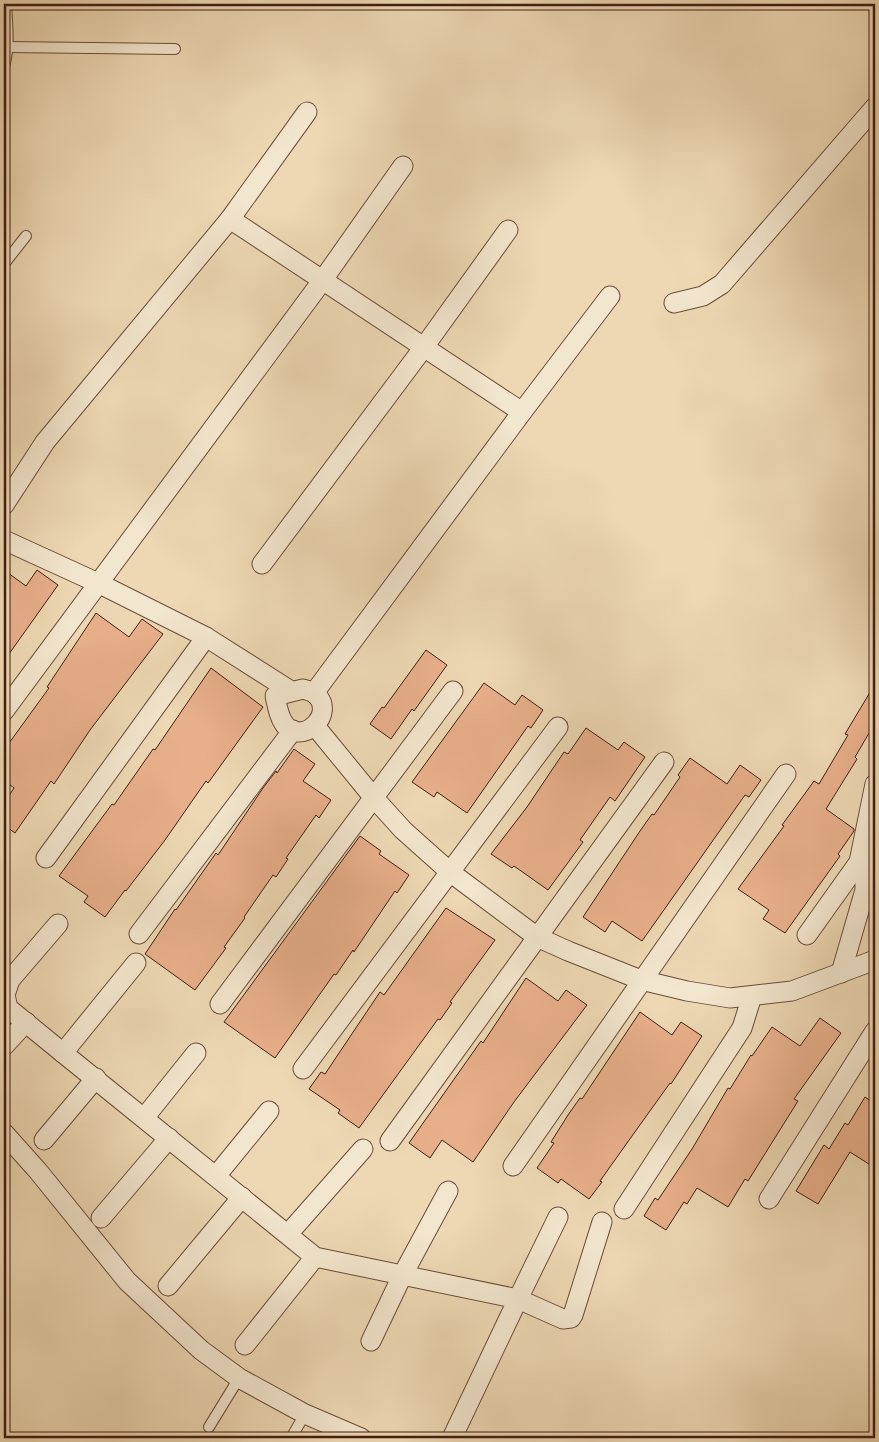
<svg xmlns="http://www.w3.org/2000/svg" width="879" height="1442" font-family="Alegreya,serif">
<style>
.building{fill:#e7af8a;stroke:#411e11}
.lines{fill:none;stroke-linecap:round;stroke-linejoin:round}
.service-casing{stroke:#6c4c3a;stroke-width:12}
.minor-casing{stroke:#6c4c3a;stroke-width:21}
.service{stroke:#f3e6ce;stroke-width:10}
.minor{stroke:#f3e6ce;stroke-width:19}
</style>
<rect width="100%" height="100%" fill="#edd8b3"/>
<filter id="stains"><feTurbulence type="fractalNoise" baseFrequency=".004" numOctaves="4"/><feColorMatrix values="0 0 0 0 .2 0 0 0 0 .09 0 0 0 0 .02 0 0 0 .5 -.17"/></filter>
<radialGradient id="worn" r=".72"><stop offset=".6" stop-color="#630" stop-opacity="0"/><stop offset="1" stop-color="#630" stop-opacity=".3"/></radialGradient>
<g class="building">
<path d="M 4,570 L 26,586 L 37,570 L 58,585 L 4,661 Z"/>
<path d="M 96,613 L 129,637 L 142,619 L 163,634 L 90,730 L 54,784 L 51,781 L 15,833 L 4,825 L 4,803 L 14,788 L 4,780 L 4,750 L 49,688 L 47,687 Z"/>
<path d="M 426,650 L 447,665 L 414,711 L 412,709 L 391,739 L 370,724 L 382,707 L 384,708 Z"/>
<path d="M 211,668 L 263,707 L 208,783 L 206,781 L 165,840 L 126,891 L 125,890 L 105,917 L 84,902 L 88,896 L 59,876 L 112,804 L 114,805 L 153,749 L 155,750 Z"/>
<path d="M 484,683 L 515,705 L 522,695 L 543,710 L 531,728 L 528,726 L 467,813 L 437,792 L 434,797 L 412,782 Z"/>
<path d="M 875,684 L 875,723 L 855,757 L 857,759 L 826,809 L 854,829 L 854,831 L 838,854 L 840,856 L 785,933 L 763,919 L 769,910 L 738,889 L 784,826 L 782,825 L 814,781 L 819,784 L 848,735 L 845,734 Z"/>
<path d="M 586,728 L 618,750 L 624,742 L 645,757 L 615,801 L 610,797 L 580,840 L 583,842 L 548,890 L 514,866 L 512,868 L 491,854 L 527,807 L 564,752 L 568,754 Z"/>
<path d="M 294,749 L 315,764 L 303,781 L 331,800 L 319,818 L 316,815 L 286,858 L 288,859 L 276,877 L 273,875 L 244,917 L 245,918 L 224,947 L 226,948 L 195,990 L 145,954 L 175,909 L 176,910 L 216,853 L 218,855 L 263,788 L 276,771 L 277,773 Z"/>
<path d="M 690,758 L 727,784 L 740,765 L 761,780 L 749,797 L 745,795 L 642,941 L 612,921 L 605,932 L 583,917 L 640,831 L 652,814 L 654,815 L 680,777 L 678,775 Z"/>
<path d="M 360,836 L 381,851 L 379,854 L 409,875 L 397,893 L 395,891 L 354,952 L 353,950 L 336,975 L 334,974 L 275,1058 L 224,1022 Z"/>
<path d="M 446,908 L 495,940 L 450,1002 L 452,1003 L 440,1020 L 438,1019 L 359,1128 L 338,1113 L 340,1110 L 309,1089 L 321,1072 L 325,1074 L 380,992 L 384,995 Z"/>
<path d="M 526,978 L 558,1001 L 566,990 L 587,1005 L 514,1102 L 473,1162 L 442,1140 L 430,1158 L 409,1143 L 481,1041 L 483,1043 Z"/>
<path d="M 640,1012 L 672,1035 L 681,1022 L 702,1036 L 671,1084 L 670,1083 L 627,1143 L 600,1181 L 602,1182 L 589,1199 L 561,1179 L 558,1183 L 537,1168 L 554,1143 L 551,1142 L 568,1115 L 580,1098 L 582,1099 Z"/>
<path d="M 820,1018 L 841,1033 L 794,1099 L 798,1101 L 748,1181 L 745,1179 L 728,1207 L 697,1188 L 687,1204 L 684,1202 L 666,1230 L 644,1216 L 655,1198 L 658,1200 L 692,1149 L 728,1088 L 730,1089 L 751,1055 L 752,1056 L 772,1027 L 800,1046 Z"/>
<path d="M 865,1097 L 875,1104 L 875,1168 L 850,1152 L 818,1204 L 796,1191 L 824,1145 L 829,1149 L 845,1123 L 848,1125 Z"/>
</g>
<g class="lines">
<defs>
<g id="service">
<path d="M 6,47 L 175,49"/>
<path d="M 4,66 C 10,48 7,23 6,4"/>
<path d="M 4,264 L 26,236"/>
<path d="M 209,1427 L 239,1378"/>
<path d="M 291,1438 L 305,1414"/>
</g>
<g id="minor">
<path d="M 230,219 L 522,412"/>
<path d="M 674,303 L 703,296 L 722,284 L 875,107"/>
<path d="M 4,505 L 45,442 L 230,219 L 307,112"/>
<path d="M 4,540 L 98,583 L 206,637 L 291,691"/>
<path d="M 262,564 L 424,347 L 508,230"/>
<path d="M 303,689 C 306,690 311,691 314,693 C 340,713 299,750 283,722 C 278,714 277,704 275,696 Z"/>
<path d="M 314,693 L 522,412 L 610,296"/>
<path d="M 4,711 L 322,281 L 403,166"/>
<path d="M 315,726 L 374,798 L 403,830 L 450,872 L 537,937 L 568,951 L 641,980 L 687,991 L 730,998 L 792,991 L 875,960"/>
<path d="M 46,858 L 206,637"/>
<path d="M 58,924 L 10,980 L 5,995 L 8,1008 L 63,1053 L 315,1257 L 518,1299 L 452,1438"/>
<path d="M 139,934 L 293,730"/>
<path d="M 807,935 L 859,862 L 875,784"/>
<path d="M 841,973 L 865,890 L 865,878 L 859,862"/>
<path d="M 220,1004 L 453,691"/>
<path d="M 4,1046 L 26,1022"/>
<path d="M 63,1053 L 136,963"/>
<path d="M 303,1069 L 558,727"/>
<path d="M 144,1118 L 196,1053"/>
<path d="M 4,1133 L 38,1171 L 127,1281 L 201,1350 L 239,1378 L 305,1414 L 361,1438"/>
<path d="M 44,1140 L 96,1078"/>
<path d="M 390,1141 L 664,762"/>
<path d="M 513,1166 L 786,774"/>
<path d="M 216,1176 L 269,1111"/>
<path d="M 769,1199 L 875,1031"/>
<path d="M 624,1209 L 742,1028 L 752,996"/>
<path d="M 558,1217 L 518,1299 L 563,1319 L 571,1318 L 573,1315 L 602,1222"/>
<path d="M 101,1218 L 169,1138"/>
<path d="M 288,1234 L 363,1149"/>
<path d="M 168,1286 L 242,1197"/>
<path d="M 371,1341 L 402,1276 L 448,1191"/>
<path d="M 245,1345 L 315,1257"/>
</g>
</defs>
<use href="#service" class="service-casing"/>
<use href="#minor" class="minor-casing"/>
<use href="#service" class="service"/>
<use href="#minor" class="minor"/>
</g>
<rect width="879" height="1442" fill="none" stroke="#edd8b3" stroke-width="20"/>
<rect x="5" y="5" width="869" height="1432" fill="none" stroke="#411e11" stroke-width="2.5"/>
<rect x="10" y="10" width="859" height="1422" fill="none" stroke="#411e11"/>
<rect width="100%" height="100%" filter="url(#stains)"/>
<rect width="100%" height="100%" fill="url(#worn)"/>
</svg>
